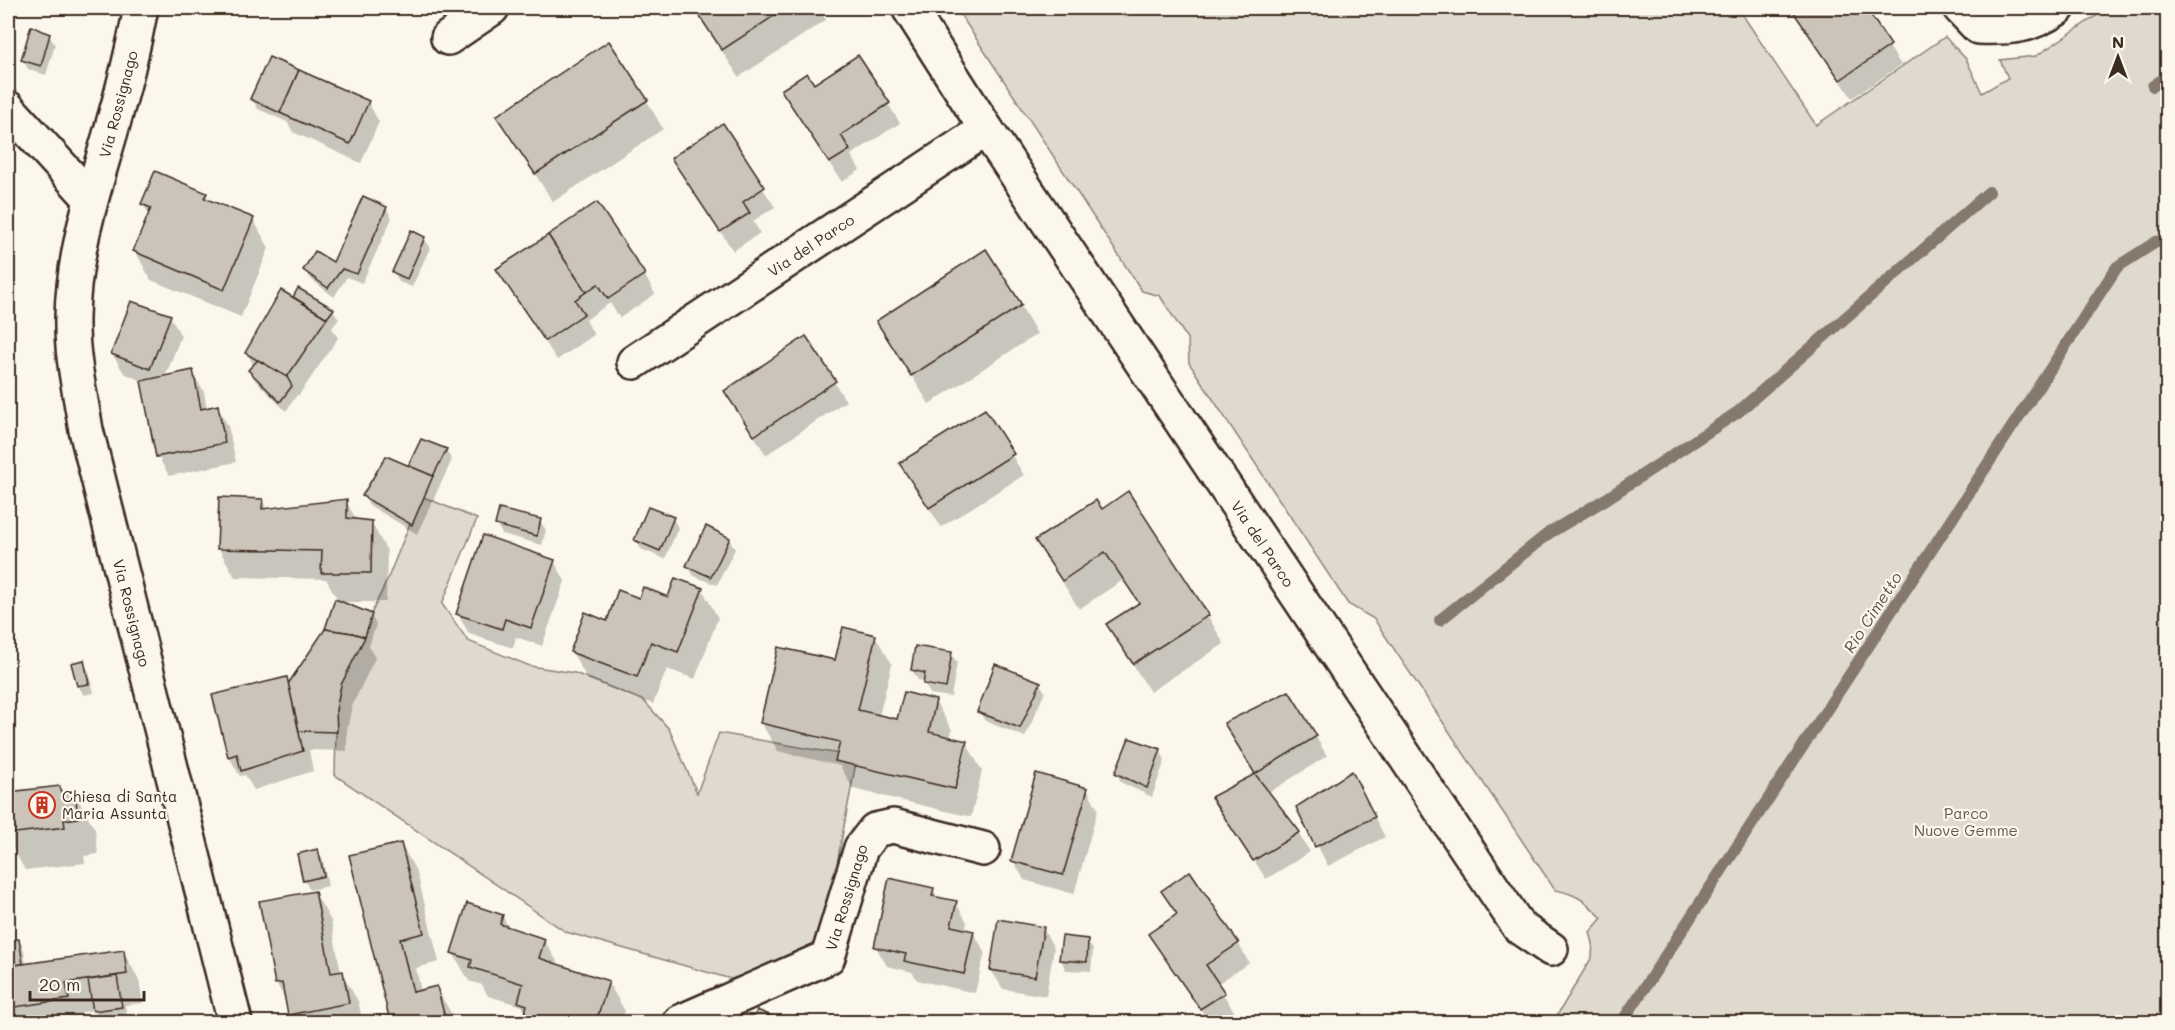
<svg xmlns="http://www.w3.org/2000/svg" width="2175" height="1030" font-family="Mali,sans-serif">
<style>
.green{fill:#dfd9ce;stroke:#8d8276;stroke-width:1.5}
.shadow{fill:#0003}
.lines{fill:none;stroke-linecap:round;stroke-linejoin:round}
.stream{stroke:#85796d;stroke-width:12}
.building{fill:#ccc4b9;stroke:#3b2a1e;stroke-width:1.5}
.minor-casing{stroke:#3b2a1e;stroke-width:38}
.minor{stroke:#fbf7ec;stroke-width:33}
.labels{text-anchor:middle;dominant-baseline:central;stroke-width:4.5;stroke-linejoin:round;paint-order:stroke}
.street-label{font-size:15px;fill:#3b2a1e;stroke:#fbf7ec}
.poi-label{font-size:15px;fill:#3b2a1e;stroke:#fbf7ec;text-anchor:start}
.park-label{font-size:15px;fill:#64564a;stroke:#fbf7ec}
.water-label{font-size:16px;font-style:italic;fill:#605246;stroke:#fbf7ec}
</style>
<rect width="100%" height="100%" fill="#fbf7ec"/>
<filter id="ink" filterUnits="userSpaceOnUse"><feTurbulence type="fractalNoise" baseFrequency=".0167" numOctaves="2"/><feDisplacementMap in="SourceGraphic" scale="12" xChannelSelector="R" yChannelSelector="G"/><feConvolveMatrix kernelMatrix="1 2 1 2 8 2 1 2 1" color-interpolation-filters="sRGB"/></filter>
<g filter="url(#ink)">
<g class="green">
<path d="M 956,8 L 1738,8 L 1816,125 L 1945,37 L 1966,59 L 1982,93 L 2008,78 L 2000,60 L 2036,56 L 2108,8 L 2167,8 L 2167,1022 L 1553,1022 L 1592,957 L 1593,943 L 1590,932 L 1602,918 C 1586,902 1578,894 1555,890 L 1374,619 L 1348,604 L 1189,363 L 1188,340 L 1160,296 L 1142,291 Z"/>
<path d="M 421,496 L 477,519 L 442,604 L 468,641 L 530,666 L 575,673 L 644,701 L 669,729 L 697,793 L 719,733 L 857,757 L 821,949 L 731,979 L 566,932 L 335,775 L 337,687 L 388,578 Z"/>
</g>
<g class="shadow">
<path d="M 693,8 L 819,8 L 826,20 L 739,77 Z"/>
<path d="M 1805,8 L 1864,8 L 1901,65 L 1852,98 L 1796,13 Z"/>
<path d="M 49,35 L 55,45 L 46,75 L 28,69 L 23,60 Z"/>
<path d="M 814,86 L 888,104 L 900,123 L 851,155 L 860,170 L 842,182 L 794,110 Z"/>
<path d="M 252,99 L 368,102 L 379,122 L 361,163 L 293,132 L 287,122 L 258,109 Z"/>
<path d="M 647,101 L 663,129 L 553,202 L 498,116 Z"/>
<path d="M 722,126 L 775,207 L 753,221 L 760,233 L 733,251 L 673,158 Z"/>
<path d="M 206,194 L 210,202 L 253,219 L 269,248 L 241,317 L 151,280 L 135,251 L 150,216 L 143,204 Z"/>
<path d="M 386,208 L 392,218 L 362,283 L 347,277 L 334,297 L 311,279 L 305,270 L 333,264 Z"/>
<path d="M 424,238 L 430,248 L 412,287 L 399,282 L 394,272 Z"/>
<path d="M 498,270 L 644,274 L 655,294 L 620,318 L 610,303 L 597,312 L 586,320 L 594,335 L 557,360 Z"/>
<path d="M 295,297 L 333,310 L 339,319 L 332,328 L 338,338 L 299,395 L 297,395 L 286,411 L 255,380 L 250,370 L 254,366 L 247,353 L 297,301 Z"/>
<path d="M 1021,306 L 1037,334 L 929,404 L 878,321 Z"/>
<path d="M 170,316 L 181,336 L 165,377 L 192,372 L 204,392 L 207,409 L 217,406 L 228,426 L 236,462 L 169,476 L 158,456 L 142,381 L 124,373 L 112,354 Z"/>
<path d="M 806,338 L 846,401 L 766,455 L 726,391 Z"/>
<path d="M 984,411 L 1024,475 L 941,527 L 913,483 Z"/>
<path d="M 422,440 L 446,451 L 452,460 L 417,534 L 369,505 L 364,496 L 408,468 Z"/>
<path d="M 262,500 L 267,510 L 346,501 L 357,521 L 371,522 L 387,551 L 386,602 L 339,602 L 326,579 L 235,577 L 219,549 Z"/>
<path d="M 1101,511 L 1208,616 L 1224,644 L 1150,692 L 1108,624 L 1139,604 L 1123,580 L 1079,609 L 1037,541 Z"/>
<path d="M 673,518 L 678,528 L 665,559 L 641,549 L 636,540 Z"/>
<path d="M 540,521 L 546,530 L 542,545 L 502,534 L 497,525 Z"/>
<path d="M 729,539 L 735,549 L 717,585 L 694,576 L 688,566 Z"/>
<path d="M 554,561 L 565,581 L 542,646 L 516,637 L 513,648 L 469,634 L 458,614 Z"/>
<path d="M 702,589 L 718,618 L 695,679 L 667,669 L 653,704 L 588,680 L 572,652 L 608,622 L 640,600 L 669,599 Z"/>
<path d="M 371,615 L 376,625 L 369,646 L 375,658 L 352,706 L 347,730 L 347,751 L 309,750 L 313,771 L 254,790 L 245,775 L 240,776 L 229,757 L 214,696 L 286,679 L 290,685 Z"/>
<path d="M 875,636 L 892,664 L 879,716 L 898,720 L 935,701 L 952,730 L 950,738 L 966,742 L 982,771 L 971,817 L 853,789 L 840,766 L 778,751 L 761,723 Z"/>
<path d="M 951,654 L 957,663 L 951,697 L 930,694 L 925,684 L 925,681 L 918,680 L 912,670 Z"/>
<path d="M 83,662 L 89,671 L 94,693 L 84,695 L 78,686 Z"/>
<path d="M 1039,683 L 1045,692 L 1025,737 L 985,721 L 979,711 Z"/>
<path d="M 1316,737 L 1327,756 L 1268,793 L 1298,833 L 1310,852 L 1266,879 L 1213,797 L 1257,775 L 1237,743 Z"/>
<path d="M 1160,750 L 1165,760 L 1152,797 L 1122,783 L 1116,773 Z"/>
<path d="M 59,788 L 63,794 L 74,793 L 95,829 L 98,854 L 84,856 L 85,863 L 25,870 L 8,840 L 8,794 Z"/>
<path d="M 1087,789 L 1098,809 L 1074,894 L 1024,880 L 1013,860 Z"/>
<path d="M 1362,793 L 1385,837 L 1328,866 L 1298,808 Z"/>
<path d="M 401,844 L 417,873 L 439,962 L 416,968 L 421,991 L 436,988 L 453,1016 L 454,1022 L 375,1022 L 391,1018 Z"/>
<path d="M 317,851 L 323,860 L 328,886 L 310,890 L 304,880 Z"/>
<path d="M 933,889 L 938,899 L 956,903 L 967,922 L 965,931 L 973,932 L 985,952 L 975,993 L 917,980 L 912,972 L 887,966 L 876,947 Z"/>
<path d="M 1163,892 L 1238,943 L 1249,963 L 1217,984 L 1235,1013 L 1221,1022 L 1209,1022 L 1150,935 L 1177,916 Z"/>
<path d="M 315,893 L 331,921 L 341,972 L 358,1001 L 363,1022 L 294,1022 L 289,1014 L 287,1002 L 276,983 Z"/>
<path d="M 502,916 L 510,929 L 544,940 L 560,966 L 608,982 L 625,1011 L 621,1022 L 523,1022 L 526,1013 L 522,1006 L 488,996 L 482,985 L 469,981 L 453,953 Z"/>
<path d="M 1043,928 L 1054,948 L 1046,996 L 1003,989 L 991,970 Z"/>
<path d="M 1064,937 L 1087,941 L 1093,950 L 1091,971 L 1066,970 L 1061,960 Z"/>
<path d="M 19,940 L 24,950 L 26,965 L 123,951 L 139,980 L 143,1003 L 125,1005 L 127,1016 L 100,1020 L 94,1010 L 82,1012 L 84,1022 L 8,1022 L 8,942 Z"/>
</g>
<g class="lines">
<g class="stream">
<path d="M 2153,86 L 2168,76"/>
<path d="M 1440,620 L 1549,533 L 1606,499 L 1738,412 L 1989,192"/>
<path d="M 1622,1022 L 2117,267 L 2156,242 L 2168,240"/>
</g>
</g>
<g class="building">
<path d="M 694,8 L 786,8 L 722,50 Z"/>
<path d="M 1802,8 L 1866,8 L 1891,45 L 1840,80 L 1794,13 Z"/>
<path d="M 31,26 L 50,34 L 41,66 L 21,60 Z"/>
<path d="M 609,41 L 648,100 L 535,174 L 496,116 Z"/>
<path d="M 858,55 L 890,103 L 841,135 L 850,150 L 829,163 L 781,90 L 807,73 L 814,84 Z"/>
<path d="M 269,57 L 299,70 L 280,113 L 250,99 Z"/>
<path d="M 299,70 L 369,101 L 350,144 L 280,113 Z"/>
<path d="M 723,123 L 765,187 L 743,202 L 750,213 L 720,232 L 671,158 Z"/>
<path d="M 155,171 L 207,193 L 204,198 L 254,218 L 224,290 L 133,251 L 151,208 L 141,204 Z"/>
<path d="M 363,196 L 387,207 L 357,274 L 342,269 L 328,288 L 303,270 L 315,251 L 333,262 Z"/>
<path d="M 597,202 L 645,274 L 608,299 L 598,284 L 586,292 L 548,235 Z"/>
<path d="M 411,230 L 425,237 L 407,279 L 392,272 Z"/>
<path d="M 548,235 L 586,292 L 575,300 L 584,314 L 545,341 L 496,269 Z"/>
<path d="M 986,249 L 1022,305 L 911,376 L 876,321 Z"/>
<path d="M 298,288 L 334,309 L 327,318 L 293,297 Z"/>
<path d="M 281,290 L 327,318 L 287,377 L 245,353 Z"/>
<path d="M 131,301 L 171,315 L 150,369 L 111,354 Z"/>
<path d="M 806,336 L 836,381 L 754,436 L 724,391 Z"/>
<path d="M 258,360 L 287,377 L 292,386 L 280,402 L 248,370 Z"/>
<path d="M 193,370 L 201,409 L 218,405 L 225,443 L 156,457 L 141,381 Z"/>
<path d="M 985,409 L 1014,454 L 929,508 L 899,463 Z"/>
<path d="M 421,439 L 447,449 L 433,476 L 408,466 Z"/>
<path d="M 386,456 L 433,476 L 412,525 L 362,496 Z"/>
<path d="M 1128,491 L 1209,615 L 1133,664 L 1106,624 L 1139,603 L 1105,552 L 1062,581 L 1035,540 L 1096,500 L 1102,509 Z"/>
<path d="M 219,497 L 263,499 L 262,509 L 347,499 L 347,518 L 372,521 L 371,573 L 321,573 L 322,551 L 217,549 Z"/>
<path d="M 648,507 L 674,517 L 660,551 L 634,540 Z"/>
<path d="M 499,509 L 541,519 L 537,536 L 495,525 Z"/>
<path d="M 706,526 L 730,538 L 711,577 L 686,566 Z"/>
<path d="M 483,535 L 555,560 L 531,628 L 505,619 L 502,629 L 456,614 Z"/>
<path d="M 675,578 L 703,588 L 678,652 L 651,642 L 637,677 L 570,652 L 585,612 L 607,621 L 618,590 L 639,598 L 643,587 L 668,597 Z"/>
<path d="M 335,599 L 372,614 L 365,637 L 352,633 L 325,629 Z"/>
<path d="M 843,627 L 876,635 L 858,710 L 897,719 L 904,692 L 936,700 L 929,732 L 967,741 L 955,789 L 835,761 L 840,742 L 760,723 L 778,647 L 835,660 Z"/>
<path d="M 325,629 L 352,633 L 365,637 L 341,685 L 336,710 L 337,732 L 299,731 L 288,684 Z"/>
<path d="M 915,646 L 952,652 L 946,688 L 923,684 L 925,673 L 911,670 Z"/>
<path d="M 84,660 L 89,684 L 77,686 L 71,663 Z"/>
<path d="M 995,664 L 1041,682 L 1020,728 L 977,712 Z"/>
<path d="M 287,677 L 303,751 L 241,771 L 237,754 L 228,757 L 212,695 Z"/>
<path d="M 1289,691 L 1317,736 L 1255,774 L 1224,723 Z"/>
<path d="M 1129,738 L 1161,749 L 1147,788 L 1115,773 Z"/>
<path d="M 1352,771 L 1375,817 L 1315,847 L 1296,807 Z"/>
<path d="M 1036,773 L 1088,788 L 1063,875 L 1011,861 Z"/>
<path d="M 1255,774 L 1300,832 L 1253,861 L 1211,797 Z"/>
<path d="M 60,786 L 61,792 L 75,791 L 78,818 L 64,820 L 65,827 L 8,834 L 8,792 Z"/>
<path d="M 401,843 L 424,933 L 400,939 L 413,992 L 437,986 L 446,1022 L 373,1022 L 389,1017 L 349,855 Z"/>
<path d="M 318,849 L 324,876 L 303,881 L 297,854 Z"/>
<path d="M 1190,871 L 1239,943 L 1206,965 L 1225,993 L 1200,1009 L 1148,934 L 1177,914 L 1161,891 Z"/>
<path d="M 889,878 L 934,888 L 932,896 L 957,901 L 951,926 L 974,931 L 964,974 L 904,961 L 906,954 L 874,947 Z"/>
<path d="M 315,891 L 331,973 L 343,971 L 349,1003 L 288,1015 L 282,983 L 275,984 L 259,901 Z"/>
<path d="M 467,903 L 503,915 L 500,924 L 545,939 L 539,958 L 609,981 L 596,1022 L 522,1022 L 527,1005 L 518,1002 L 523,984 L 470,967 L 472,960 L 451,953 Z"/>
<path d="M 998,919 L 1044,927 L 1035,977 L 990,970 Z"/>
<path d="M 1062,936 L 1088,939 L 1087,962 L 1059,960 Z"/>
<path d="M 19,939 L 23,964 L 8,966 L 8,940 Z"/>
<path d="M 124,950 L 127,974 L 66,983 L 69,999 L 8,1008 L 8,966 Z"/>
<path d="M 117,976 L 122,1007 L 93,1011 L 88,980 Z"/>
<path d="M 757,1010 L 786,1022 L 752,1022 Z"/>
</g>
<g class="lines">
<defs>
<g id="minor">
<path id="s1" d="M 141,8 C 133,50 123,90 111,131 C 93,193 73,253 72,318 C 71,355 80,393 86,430 L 235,1022"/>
<path id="s2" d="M 909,8 L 986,129 L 1519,927 L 1551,949"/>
<path d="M 1960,8 L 1978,27 C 2012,28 2029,27 2058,8"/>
<path d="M 448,38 L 492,8"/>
<path d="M 8,108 L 91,199"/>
<path id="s3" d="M 634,362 L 986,129"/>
<path id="s4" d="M 680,1022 L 828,957 L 861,848 L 875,830 L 893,826 L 983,849"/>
</g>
</defs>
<use href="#minor" class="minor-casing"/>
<use href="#minor" class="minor"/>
</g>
</g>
<defs>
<symbol id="building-ring" viewBox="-11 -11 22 22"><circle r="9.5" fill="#fbf7ec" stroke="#c8321e" stroke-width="1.5"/><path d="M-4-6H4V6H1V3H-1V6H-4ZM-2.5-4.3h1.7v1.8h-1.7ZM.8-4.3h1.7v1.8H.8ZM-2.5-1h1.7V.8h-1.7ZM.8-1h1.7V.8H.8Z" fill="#c8321e"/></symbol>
</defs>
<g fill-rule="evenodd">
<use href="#building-ring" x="27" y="790" width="30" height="30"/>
</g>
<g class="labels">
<g class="street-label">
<text transform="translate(118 104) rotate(-75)">Via Rossignago</text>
<text stroke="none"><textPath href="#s3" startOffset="212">Via del Parco</textPath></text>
<text stroke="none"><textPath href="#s2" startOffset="642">Via del Parco</textPath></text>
<text stroke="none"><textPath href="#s1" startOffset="620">Via Rossignago</textPath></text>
<text stroke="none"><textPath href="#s4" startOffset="224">Via Rossignago</textPath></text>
</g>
<g class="poi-label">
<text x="62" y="796">Chiesa di Santa<tspan x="62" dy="17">Maria Assunta</tspan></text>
</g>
<g class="park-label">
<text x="1966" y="813">Parco<tspan x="1966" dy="17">Nuove Gemme</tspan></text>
</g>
<g class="water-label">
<text transform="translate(1872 612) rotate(-57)">Rio Cimetto</text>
</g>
</g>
<rect width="2175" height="1030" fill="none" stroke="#fbf7ec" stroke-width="30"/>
<rect x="15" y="15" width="2145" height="1000" fill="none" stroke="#3b2a1e" stroke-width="2" filter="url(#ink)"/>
<g transform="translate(2118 57)" stroke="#fbf7ec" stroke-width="4.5" paint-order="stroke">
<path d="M0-4.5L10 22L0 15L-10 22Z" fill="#3b2a1e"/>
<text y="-9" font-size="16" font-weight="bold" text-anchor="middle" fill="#3b2a1e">N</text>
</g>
<path d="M30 991v9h114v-9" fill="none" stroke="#3b2a1e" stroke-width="3"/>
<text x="39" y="991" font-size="18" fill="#3b2a1e" stroke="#fbf7ec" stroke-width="4.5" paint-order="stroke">20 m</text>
</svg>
